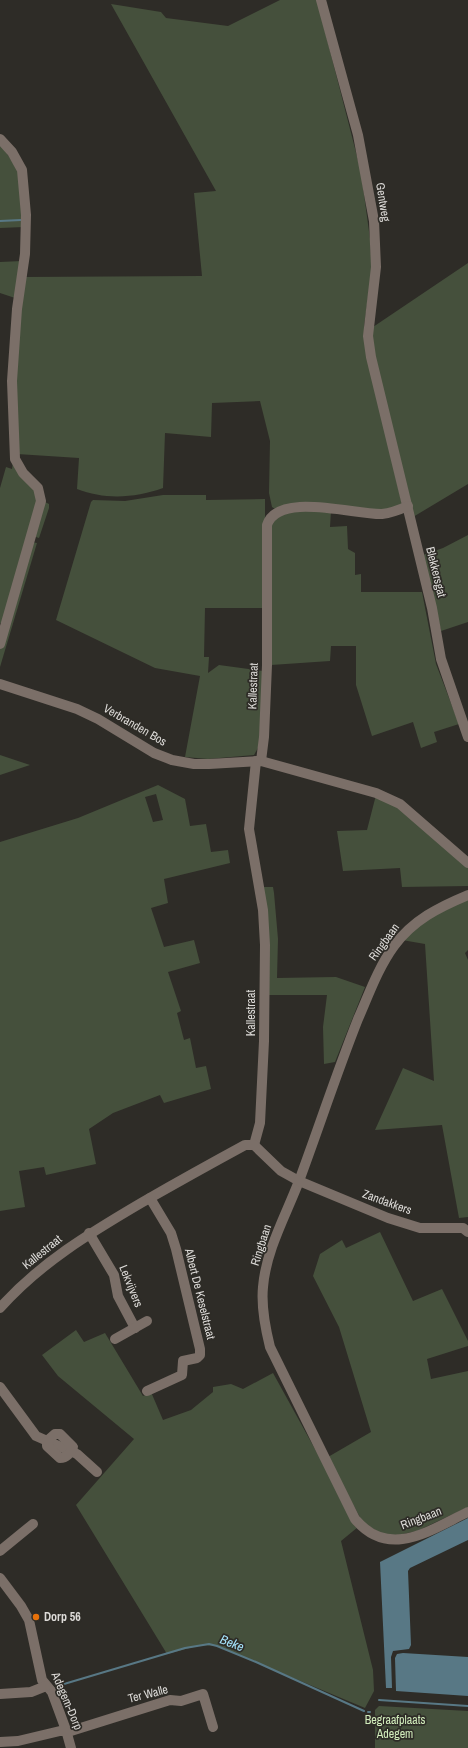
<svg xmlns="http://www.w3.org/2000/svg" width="468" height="1748" font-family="'Archivo Narrow',sans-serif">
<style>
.green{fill:#45503c;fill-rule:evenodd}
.water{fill:#587885}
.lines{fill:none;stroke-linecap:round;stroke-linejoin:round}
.stream{stroke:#587885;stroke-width:2}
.minor{stroke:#7b6f68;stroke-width:10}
.food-dot{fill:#e8710a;stroke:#2e2c27;stroke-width:1.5}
.labels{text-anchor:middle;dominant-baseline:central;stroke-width:3.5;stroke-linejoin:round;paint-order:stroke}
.street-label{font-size:12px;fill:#dddbd8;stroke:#2e2c27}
.poi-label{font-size:12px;font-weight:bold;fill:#dddbd8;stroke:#2e2c27;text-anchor:start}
.park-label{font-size:12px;fill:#d1ecbb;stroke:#2e2c27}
.water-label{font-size:13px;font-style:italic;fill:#a5e3fc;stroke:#2e2c27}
</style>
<rect width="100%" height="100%" fill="#2e2c27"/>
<g class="green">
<path d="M 280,0 L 317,0 L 361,172 L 370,239 L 372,269 L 364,326 L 365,346 L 402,504 L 391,510 L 275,509 L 272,507 L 269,493 L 270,441 L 260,401 L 212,403 L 211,437 L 165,433 L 163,488 C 135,498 105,500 77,489 L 79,458 L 17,454 L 14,380 L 23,277 L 202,276 L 194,193 L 216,191 L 111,4 L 161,12 L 166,18 L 228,26 Z"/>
<path d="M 0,143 L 19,172 L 24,227 L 0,228 Z"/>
<path d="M 22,261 L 15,298 L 0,293 L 0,262 Z"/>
<path d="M 468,263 L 468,484 L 413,517 L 372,348 L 373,327 Z"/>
<path d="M 13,462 L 39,494 L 3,624 L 0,623 L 0,488 L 6,467 L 12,469 Z"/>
<path d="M 163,495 L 206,495 L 206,500 L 265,499 L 265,608 L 205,608 L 204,657 L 209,657 L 208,673 L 219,665 L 263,671 L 259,746 L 254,755 L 208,759 L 185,757 L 200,676 L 155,668 L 56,620 L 91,502 L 93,500 L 125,501 Z"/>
<path d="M 43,501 L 49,504 L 49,508 L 39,538 L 33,536 Z"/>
<path d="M 301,509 L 331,511 L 330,527 L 347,526 L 348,549 L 355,553 L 355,575 L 361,574 L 361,592 L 422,592 L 436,664 L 459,724 L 434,732 L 437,742 L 421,748 L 413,722 L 372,736 L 356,685 L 356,646 L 331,646 L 330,661 L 271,665 L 270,531 L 274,517 Z"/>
<path d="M 468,535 L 468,622 L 441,631 L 423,555 L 443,548 Z"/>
<path d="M 31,542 L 37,543 L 0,667 L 0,649 Z"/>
<path d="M 0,755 L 30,765 L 0,775 Z"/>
<path d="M 158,785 L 185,799 L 190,826 L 206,824 L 211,852 L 228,850 L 230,863 L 164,879 L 168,903 L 151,908 L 164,947 L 194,940 L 200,963 L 168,972 L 181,1011 L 177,1013 L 184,1040 L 190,1038 L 196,1068 L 206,1066 L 211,1089 L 164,1103 L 160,1095 L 113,1113 L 89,1129 L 96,1164 L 46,1175 L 44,1167 L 19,1171 L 25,1207 L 0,1211 L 0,842 L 78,818 ZM 156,794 L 163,820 L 153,822 L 145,797 Z"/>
<path d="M 376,795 L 388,800 L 468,866 L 468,886 L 402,887 L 400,868 L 343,871 L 337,831 L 367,830 Z"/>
<path d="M 263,887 L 273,887 L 274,893 L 278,939 L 277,978 L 336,977 L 365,987 L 335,1062 L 324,1064 L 323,1027 L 327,995 L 268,995 Z"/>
<path d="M 468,897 L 468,950 L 465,953 L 468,960 L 468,1217 L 459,1218 L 442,1125 L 375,1130 L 403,1068 L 434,1081 L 425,944 L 402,940 L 418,925 Z"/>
<path d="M 380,1232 L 413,1301 L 442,1289 L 468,1341 L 468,1346 L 427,1359 L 431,1379 L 468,1371 L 468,1507 L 417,1531 L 388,1537 L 363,1523 L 328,1457 L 371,1432 L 339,1327 L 313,1276 L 320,1254 L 342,1240 L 346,1248 Z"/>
<path d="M 76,1330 L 84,1342 L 105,1333 L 143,1396 L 151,1392 L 163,1420 L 191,1410 L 213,1392 L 213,1387 L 231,1384 L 243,1389 L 273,1373 L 358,1527 L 341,1541 L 373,1670 L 374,1691 L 365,1708 L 217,1646 L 201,1645 L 167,1654 L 76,1505 L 134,1439 L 58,1376 L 42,1355 Z"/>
<path d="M 379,1706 L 468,1711 L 468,1748 L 375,1748 L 375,1710 Z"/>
</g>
<g class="water">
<path d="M 468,1518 L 468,1540 L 410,1568 L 408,1571 L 411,1645 L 409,1649 L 393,1651 L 391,1657 L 392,1688 L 386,1688 L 380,1562 Z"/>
<path d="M 403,1653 L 468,1657 L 468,1696 L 396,1691 L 395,1658 L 397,1654 Z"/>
</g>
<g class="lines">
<g class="stream">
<path d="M 0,221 L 21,220"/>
<path d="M 64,1684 L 185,1648 L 209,1644 L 217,1646 L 256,1662 L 364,1711"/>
<path d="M 379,1700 L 468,1706"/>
<path d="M 368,1712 L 370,1712"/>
</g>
<g class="minor">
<path d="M 321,0 L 358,135 L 374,221 L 376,267 L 368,336 L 371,357 L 432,608 L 441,659 L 468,737"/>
<path d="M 0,139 L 12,152 L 22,170 L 26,215 L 25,254 L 17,309 L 12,381 L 15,459 L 23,473 L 38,488 L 41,501 L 0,644"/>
<path d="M 0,684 L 77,709 L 98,719 L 154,753 L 172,760 L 194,764 L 209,764 L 261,761 L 376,793 L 400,804 L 468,863"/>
<path d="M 261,761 L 264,737 L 267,665 L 267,525 C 278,491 355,515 382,514 C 391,513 399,510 408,506"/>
<path d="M 468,895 C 439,907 413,920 394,946 C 378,968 369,994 358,1019 C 337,1072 319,1127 299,1181 C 286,1215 266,1250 263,1287 C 261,1307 265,1327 270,1347 L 355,1519 C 389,1560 430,1530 468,1512"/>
<path d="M 254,1145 L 260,1123 L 264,1041 L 265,945 L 263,910 L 249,829 L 256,761"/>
<path d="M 89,1233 L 114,1275 L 118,1296 L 135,1328"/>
<path d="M 0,1308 C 40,1263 90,1233 141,1203 C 176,1183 210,1164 245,1145 L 254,1145 L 281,1171 L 299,1181 L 388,1218 L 420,1228 L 463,1228 L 468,1232"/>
<path d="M 115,1339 L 147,1321"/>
<path d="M 0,1387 L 36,1436 L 77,1454 L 97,1472"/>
<path d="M 147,1391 L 182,1375 L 183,1361 L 197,1358 L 200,1355 L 200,1349 L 176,1249 L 171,1233 L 150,1198"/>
<path d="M 55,1434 L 60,1434 L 73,1447 C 71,1453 66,1458 60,1458 L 47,1446 L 47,1441 Z"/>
<path d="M 0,1551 L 33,1524"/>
<path d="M 0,1578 L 21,1606 L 29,1620 L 42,1680 L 52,1692 L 66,1730 L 71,1748"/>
<path d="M 0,1694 L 31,1692 L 46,1686"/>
<path d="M 0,1742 L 18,1741 L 60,1731 L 71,1731 L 170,1700 L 181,1701 L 203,1694 L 213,1727"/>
</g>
</g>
<circle class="food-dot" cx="36" cy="1617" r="4"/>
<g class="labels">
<g class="street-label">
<text transform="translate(383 202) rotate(81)">Gentweg</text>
<text transform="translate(436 572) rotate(76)">Blekkersgat</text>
<text transform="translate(253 686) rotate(-88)">Kallestraat</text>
<text transform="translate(135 725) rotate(30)">Verbranden Bos</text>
<text transform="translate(384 942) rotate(-54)">Ringbaan</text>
<text transform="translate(251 1013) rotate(-90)">Kallestraat</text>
<text transform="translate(387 1202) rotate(20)">Zandakkers</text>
<text transform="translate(261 1245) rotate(-72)">Ringbaan</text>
<text transform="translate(42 1252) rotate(-39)">Kallestraat</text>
<text transform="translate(131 1286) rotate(68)">Lekvijvers</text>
<text transform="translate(200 1294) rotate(76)">Albert De Keselstraat</text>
<text transform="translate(421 1518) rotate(-21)">Ringbaan</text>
<text transform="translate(148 1694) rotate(-14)">Ter Walle</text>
<text transform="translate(67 1701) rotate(67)">Adegem-Dorp</text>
</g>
<g class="poi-label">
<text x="44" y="1617">Dorp 56</text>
</g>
<g class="park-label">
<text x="395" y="1720">Begraafplaats<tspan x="395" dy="14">Adegem</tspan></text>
</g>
<g class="water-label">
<text transform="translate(232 1643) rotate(21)">Beke</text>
</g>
</g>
</svg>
